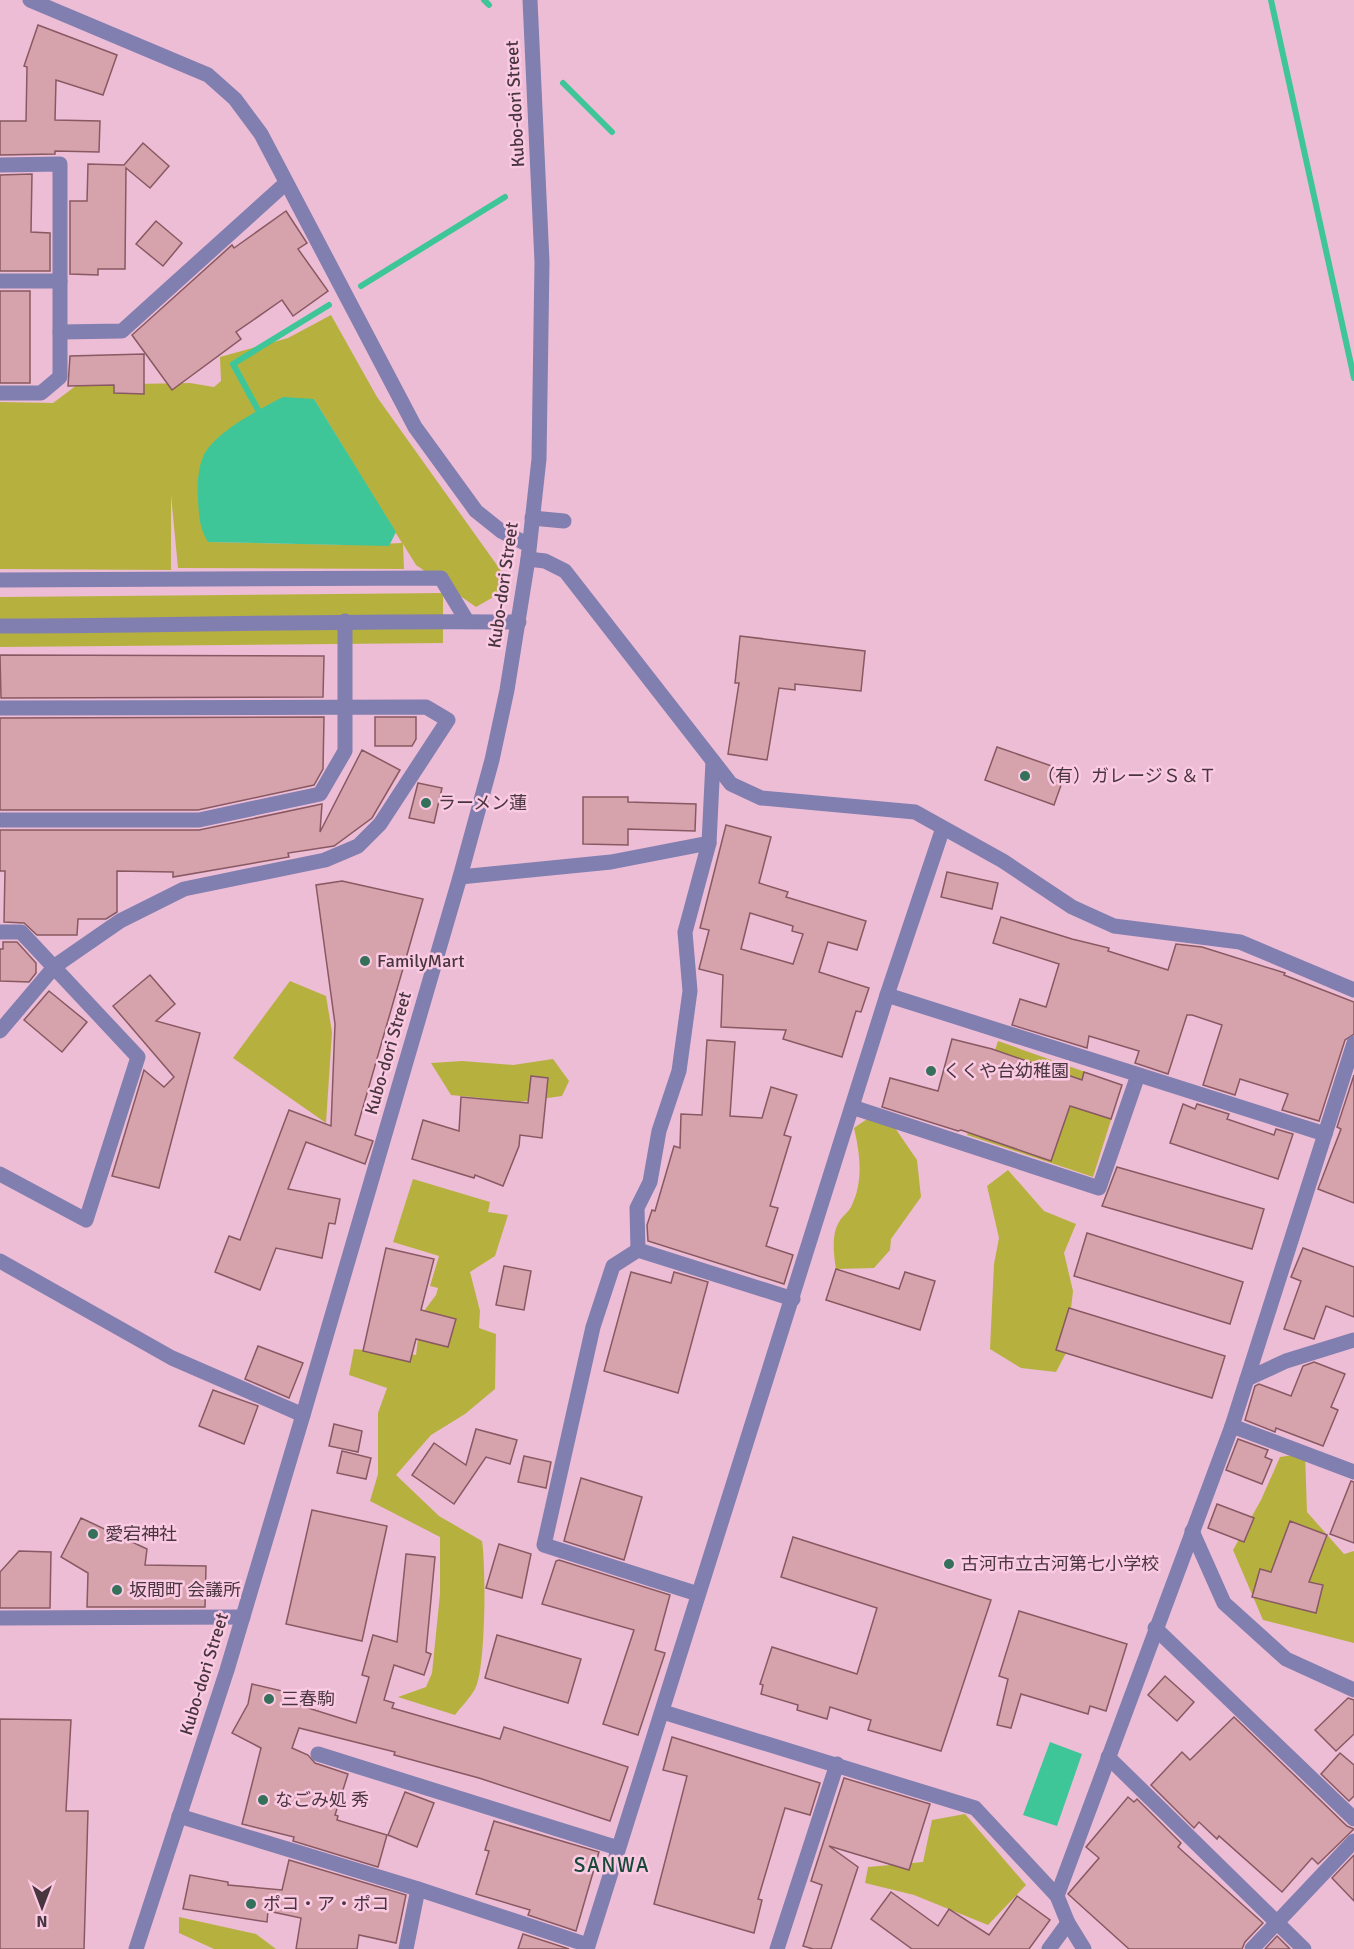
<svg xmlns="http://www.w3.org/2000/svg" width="1354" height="1949" font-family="Signika,'Noto Sans JP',sans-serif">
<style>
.green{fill:#b6b13f;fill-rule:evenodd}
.water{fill:#3ec699}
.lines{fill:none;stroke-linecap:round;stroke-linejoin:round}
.stream{stroke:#3ec699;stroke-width:6}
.building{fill:#d6a2ac;stroke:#885962;stroke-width:1.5;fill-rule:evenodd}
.minor{stroke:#817eb0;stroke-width:15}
.poi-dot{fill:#35705a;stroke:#facae2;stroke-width:2}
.labels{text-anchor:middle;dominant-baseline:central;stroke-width:5;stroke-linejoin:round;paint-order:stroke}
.street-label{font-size:18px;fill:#49353f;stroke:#facae2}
.poi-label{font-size:18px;fill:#49353f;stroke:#facae2;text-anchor:start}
.quarter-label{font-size:21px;letter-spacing:1.5px;fill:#184837;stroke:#facae2}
</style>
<rect width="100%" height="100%" fill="#edbdd5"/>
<g class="green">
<path d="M 331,315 L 377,397 L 504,575 L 497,595 L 476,607 L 416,565 L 403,544 L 404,569 L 178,568 L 171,495 L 171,570 L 0,569 L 0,402 L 53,403 L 77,385 L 190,383 L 214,387 L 221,381 L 220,357 L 288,338 ZM 314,399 L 402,543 L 354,545 L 209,542 Z"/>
<path d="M 443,593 L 443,643 L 0,647 L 0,597 Z"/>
<path d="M 290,981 L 326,996 L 332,1032 L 326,1123 L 233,1058 Z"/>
<path d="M 998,1041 L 1122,1085 L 1093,1177 L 967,1135 Z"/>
<path d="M 553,1059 L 569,1081 L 562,1096 L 519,1102 L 451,1095 L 431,1063 L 462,1061 L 513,1065 Z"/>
<path d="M 870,1117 L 893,1125 L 917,1160 L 921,1197 L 891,1239 L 890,1250 L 874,1268 L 836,1269 C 834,1255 831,1235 839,1222 C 842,1216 848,1213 851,1207 C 864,1182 860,1154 854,1128 Z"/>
<path d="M 1008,1170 L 1044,1211 L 1076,1224 L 1064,1253 L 1073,1291 L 1066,1353 L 1056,1372 L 1021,1368 L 990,1349 L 994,1264 L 999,1238 L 987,1186 Z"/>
<path d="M 413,1179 L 490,1202 L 488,1212 L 508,1215 L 495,1256 L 470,1272 L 480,1311 L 479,1328 L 496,1334 L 495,1389 L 465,1414 L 431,1435 L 396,1475 L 439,1516 L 482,1541 C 486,1566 486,1669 475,1689 C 470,1698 461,1707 455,1715 L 398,1697 L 426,1687 L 432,1673 L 440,1594 L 440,1537 L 370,1501 L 378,1474 L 378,1413 L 387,1388 L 349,1375 L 354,1349 L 416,1355 L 421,1315 L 436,1295 L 438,1288 L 430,1286 L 439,1256 L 393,1242 Z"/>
<path d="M 1305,1453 L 1307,1512 L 1344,1554 L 1354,1551 L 1354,1643 L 1263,1620 L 1233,1550 L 1261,1500 L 1280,1457 Z"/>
<path d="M 965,1814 L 1026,1885 L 988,1925 L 914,1895 L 865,1883 L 868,1867 L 923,1862 L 932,1820 Z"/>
<path d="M 179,1917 L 256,1934 L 276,1949 L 214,1949 L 179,1933 Z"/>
</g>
<g class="water">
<path d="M 283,397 L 314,399 L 396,532 L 389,546 L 208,542 C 199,527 199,516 198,499 C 197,487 198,468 203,457 C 213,433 260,409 283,397 Z"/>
<path d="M 1050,1742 L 1082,1754 L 1057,1826 L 1023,1815 Z"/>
</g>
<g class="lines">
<g class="stream">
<path d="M 484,0 L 489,5"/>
<path d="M 1271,0 L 1354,378"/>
<path d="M 563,83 L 612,132"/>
<path d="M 361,286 L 505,197"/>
<path d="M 258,410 L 233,364 L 329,305"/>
</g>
</g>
<g class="building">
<path d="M 38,25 L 117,55 L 103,95 L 56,80 L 55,120 L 100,121 L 99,152 L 55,151 L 55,154 L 0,155 L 0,121 L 26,121 L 27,67 L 24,66 Z"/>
<path d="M 143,143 L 169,166 L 150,188 L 126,168 L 125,269 L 98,269 L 98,275 L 70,274 L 70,201 L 87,201 L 88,164 L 124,165 Z"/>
<path d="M 32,174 L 31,232 L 50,233 L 50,271 L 0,271 L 0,175 Z"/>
<path d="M 286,211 L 307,243 L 298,249 L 328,291 L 293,316 L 282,300 L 236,332 L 241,339 L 172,390 L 132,335 L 232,245 L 234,248 Z"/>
<path d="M 156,221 L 182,243 L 163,266 L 136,244 Z"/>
<rect x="0" y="291" width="30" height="92"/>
<path d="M 144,354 L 144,394 L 114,393 L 114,385 L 68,386 L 70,356 Z"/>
<path d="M 740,636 L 865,651 L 861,691 L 795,684 L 795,690 L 779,688 L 767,760 L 728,754 L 739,683 L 735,683 Z"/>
<path d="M 0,655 L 324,656 L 323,697 L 1,698 Z"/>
<path d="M 324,717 L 323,769 L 314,785 L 198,810 L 0,810 L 0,718 Z"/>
<path d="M 375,717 L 416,717 L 416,739 L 412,746 L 375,746 Z"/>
<path d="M 997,747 L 1066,771 L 1054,805 L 985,780 Z"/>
<path d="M 362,750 L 400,770 L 372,818 L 334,846 L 288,853 L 289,857 L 173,877 L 173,872 L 117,871 L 117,912 L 106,919 L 78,919 L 77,935 L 37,935 L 24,923 L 4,922 L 5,871 L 0,871 L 0,830 L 199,830 L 322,804 L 320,832 Z"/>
<path d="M 418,783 L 442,788 L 434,823 L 409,818 Z"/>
<path d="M 583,797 L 628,797 L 628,802 L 696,804 L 695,831 L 628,829 L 628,845 L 583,844 Z"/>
<path d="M 726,825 L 771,837 L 759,883 L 788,892 L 786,897 L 866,921 L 857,950 L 828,942 L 819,972 L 869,988 L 861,1012 L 856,1011 L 842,1057 L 783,1039 L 786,1030 L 721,1027 L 723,975 L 699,969 L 709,930 L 700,928 ZM 750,913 L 793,926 L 792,931 L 803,934 L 793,964 L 741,949 Z"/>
<path d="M 947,872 L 998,883 L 992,909 L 941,897 Z"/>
<path d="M 342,881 L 423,899 L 355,1135 L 373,1141 L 365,1164 L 306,1142 L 288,1189 L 340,1199 L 335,1224 L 329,1223 L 322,1258 L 276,1248 L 260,1290 L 215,1272 L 229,1236 L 240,1240 L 289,1110 L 331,1126 L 335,1024 L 316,885 Z"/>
<path d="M 1001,917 L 1072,939 L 1109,948 L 1108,951 L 1168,970 L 1176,944 L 1202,947 L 1285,973 L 1284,975 L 1354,1002 L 1354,1034 L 1345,1040 L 1319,1121 L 1282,1110 L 1288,1094 L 1240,1079 L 1235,1095 L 1203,1085 L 1222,1025 L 1192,1015 L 1187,1015 L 1168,1074 L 1135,1063 L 1139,1051 L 1089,1036 L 1087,1048 L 1012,1025 L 1020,999 L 1046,1007 L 1059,964 L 993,943 Z"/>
<path d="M 3,942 L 17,942 L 36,963 L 36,973 L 29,982 L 0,981 L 0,949 L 3,949 Z"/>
<path d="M 150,975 L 175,1004 L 156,1021 L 200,1033 L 159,1188 L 112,1176 L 144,1070 L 164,1087 L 174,1077 L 113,1006 Z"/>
<path d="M 49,991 L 87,1022 L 62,1052 L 24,1020 Z"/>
<path d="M 952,1039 L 992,1049 L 1082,1080 L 1084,1072 L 1122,1085 L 1111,1119 L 1070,1106 L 1051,1161 L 961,1130 L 958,1131 L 882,1107 L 890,1078 L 938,1091 Z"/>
<path d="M 707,1040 L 735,1042 L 730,1116 L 762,1118 L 771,1087 L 797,1095 L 784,1135 L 791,1137 L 770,1206 L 778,1208 L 766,1246 L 793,1255 L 784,1284 L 648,1241 L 647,1225 L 652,1210 L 655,1211 L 674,1146 L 680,1148 L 681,1114 L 702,1115 Z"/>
<path d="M 1354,1075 L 1354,1203 L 1318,1189 L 1341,1129 L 1337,1127 Z"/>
<path d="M 531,1076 L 548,1078 L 542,1138 L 520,1135 L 519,1146 L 503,1186 L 475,1175 L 474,1178 L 412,1159 L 423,1120 L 459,1131 L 461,1097 L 528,1103 Z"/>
<path d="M 1183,1104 L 1195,1109 L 1197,1104 L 1229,1114 L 1227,1119 L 1274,1135 L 1276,1129 L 1293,1134 L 1278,1179 L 1170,1143 Z"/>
<path d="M 1117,1167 L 1264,1209 L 1252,1249 L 1102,1206 Z"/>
<path d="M 1087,1233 L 1243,1282 L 1230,1324 L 1074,1276 Z"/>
<path d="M 386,1248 L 434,1259 L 421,1310 L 456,1319 L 448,1347 L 416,1339 L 410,1362 L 363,1351 Z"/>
<path d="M 1303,1248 L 1354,1267 L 1354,1317 L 1326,1306 L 1314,1339 L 1284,1329 L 1301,1281 L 1291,1277 Z"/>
<path d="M 504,1266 L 531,1271 L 524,1310 L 496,1305 Z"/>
<path d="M 836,1269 L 899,1289 L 905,1272 L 935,1281 L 920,1330 L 826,1300 Z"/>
<path d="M 631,1272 L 671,1283 L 674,1272 L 708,1282 L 678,1393 L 604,1371 Z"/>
<path d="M 1069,1308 L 1225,1356 L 1212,1398 L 1056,1350 Z"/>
<path d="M 258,1346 L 303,1363 L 289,1398 L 245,1379 Z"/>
<path d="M 1314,1362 L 1345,1374 L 1331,1407 L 1338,1410 L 1323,1446 L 1276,1428 L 1275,1432 L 1245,1420 L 1255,1386 L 1259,1384 L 1291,1396 L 1303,1366 Z"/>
<path d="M 213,1390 L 258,1406 L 244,1444 L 199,1426 Z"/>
<path d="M 334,1424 L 362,1431 L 358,1452 L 329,1446 Z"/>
<path d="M 476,1429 L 517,1440 L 510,1464 L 486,1457 L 454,1504 L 412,1475 L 434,1443 L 466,1465 Z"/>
<path d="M 1238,1439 L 1268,1450 L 1265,1457 L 1272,1460 L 1262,1484 L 1226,1470 Z"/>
<path d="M 342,1451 L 371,1458 L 366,1479 L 337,1473 Z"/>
<path d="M 524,1456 L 551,1462 L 546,1488 L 518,1482 Z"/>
<path d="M 581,1478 L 642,1497 L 624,1560 L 564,1541 Z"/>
<path d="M 1351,1481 L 1354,1482 L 1354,1543 L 1330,1534 Z"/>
<path d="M 1217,1504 L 1254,1518 L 1244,1542 L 1208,1528 Z"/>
<path d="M 312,1510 L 387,1526 L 362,1641 L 286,1624 Z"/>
<path d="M 81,1518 L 147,1549 L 145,1565 L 206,1566 L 205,1607 L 87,1607 L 88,1573 L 61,1557 Z"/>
<path d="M 1290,1521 L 1327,1535 L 1309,1582 L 1323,1585 L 1316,1613 L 1252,1597 L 1260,1569 L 1271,1572 Z"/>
<path d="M 793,1537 L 991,1600 L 941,1751 L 868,1730 L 871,1720 L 830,1707 L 827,1719 L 797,1710 L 798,1705 L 761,1694 L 763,1685 L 760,1684 L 772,1647 L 857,1674 L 877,1608 L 781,1577 Z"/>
<path d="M 499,1544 L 531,1554 L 522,1598 L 486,1588 Z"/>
<path d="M 19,1551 L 51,1552 L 50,1608 L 0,1608 L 0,1572 Z"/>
<path d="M 406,1554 L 435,1557 L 426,1652 L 431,1654 L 424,1675 L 394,1665 L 384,1700 L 394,1703 L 392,1708 L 500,1739 L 504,1727 L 628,1767 L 610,1821 L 479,1778 L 394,1755 L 395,1752 L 299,1728 L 292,1748 L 308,1755 L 315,1763 L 348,1774 L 335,1815 L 338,1816 L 337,1820 L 387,1835 L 378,1867 L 293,1841 L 294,1837 L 242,1824 L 261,1748 L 232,1733 L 248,1704 L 252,1684 L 291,1693 L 289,1702 L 356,1723 L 369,1677 L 362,1675 L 373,1635 L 397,1642 Z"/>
<path d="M 559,1560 L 670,1595 L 655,1650 L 665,1653 L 638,1735 L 603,1724 L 634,1630 L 542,1604 L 556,1561 Z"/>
<path d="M 1019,1611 L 1127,1644 L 1106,1711 L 1090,1706 L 1088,1714 L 1021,1694 L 1011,1728 L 997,1725 L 1008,1679 L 999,1676 Z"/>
<path d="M 497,1635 L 581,1659 L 568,1703 L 485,1678 Z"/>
<path d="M 1165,1676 L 1194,1702 L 1177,1721 L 1148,1695 Z"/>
<path d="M 1348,1698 L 1354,1700 L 1354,1734 L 1336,1751 L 1315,1730 Z"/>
<path d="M 1234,1717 L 1347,1826 L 1354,1829 L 1318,1864 L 1312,1858 L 1282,1892 L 1219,1836 L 1217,1839 L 1199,1822 L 1194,1828 L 1151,1785 L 1182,1752 L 1190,1760 Z"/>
<path d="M 0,1719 L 71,1720 L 66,1811 L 88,1811 L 84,1949 L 0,1949 Z"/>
<path d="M 672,1737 L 820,1783 L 810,1815 L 785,1808 L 758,1899 L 762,1900 L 754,1933 L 654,1904 L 687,1776 L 663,1770 Z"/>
<path d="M 1340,1753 L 1354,1765 L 1354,1796 L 1349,1801 L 1321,1774 Z"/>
<path d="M 844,1778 L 930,1804 L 909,1870 L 829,1846 L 858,1867 L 831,1949 L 813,1949 L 803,1946 L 822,1885 L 811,1881 Z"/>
<path d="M 405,1792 L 434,1803 L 417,1847 L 388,1835 Z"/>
<path d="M 1128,1797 L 1134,1802 L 1137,1799 L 1181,1843 L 1178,1847 L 1263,1923 L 1245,1942 L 1242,1949 L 1129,1949 L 1068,1894 L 1099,1858 L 1086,1847 Z"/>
<path d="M 494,1821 L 599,1852 L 576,1931 L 528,1915 L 530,1910 L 476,1894 L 489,1851 L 485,1850 Z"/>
<path d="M 1354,1855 L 1354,1901 L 1332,1878 Z"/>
<path d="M 289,1860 L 406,1895 L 396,1943 L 359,1935 L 357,1949 L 296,1949 L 301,1918 L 268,1911 L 267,1922 L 183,1909 L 190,1875 L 228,1882 L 228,1885 L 282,1890 Z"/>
<path d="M 891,1892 L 938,1926 L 949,1909 L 989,1935 L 1017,1896 L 1050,1920 L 1029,1949 L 912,1949 L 871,1919 Z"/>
<path d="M 523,1934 L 569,1949 L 518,1949 Z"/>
<path d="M 1277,1936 L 1290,1949 L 1265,1949 Z"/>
</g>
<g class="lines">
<g class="minor">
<path d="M 30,0 L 208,75 L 235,99 L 261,134 L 415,427 L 476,511 L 501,531 L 529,545"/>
<path d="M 0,165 L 60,164 L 60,377 L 41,393 L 0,393"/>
<path d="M 0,281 L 60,281"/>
<path d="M 60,332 L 122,331 L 286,183"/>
<path d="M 532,518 L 564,521"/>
<path d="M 528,559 L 545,561 L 565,571 L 731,784 L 761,798 L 915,812 L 1003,861 L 1072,907 L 1114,926 L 1240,942 L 1354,990"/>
<path d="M 0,580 L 441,578 L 467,621"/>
<path d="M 0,626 C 173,626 346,620 519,622"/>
<path d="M 0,708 L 426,707 L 448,720 L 380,824 L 358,846 L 325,860 L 184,889 L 120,921 L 55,966 L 0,1031"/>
<path d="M 0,820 L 199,820 L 320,794 L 345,751 L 345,621"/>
<path d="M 709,843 L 685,932 L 690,991 L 679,1071 L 659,1131 L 650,1182 L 637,1208 L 638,1250 L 793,1299"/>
<path d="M 460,877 L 611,862 L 709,843 L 713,761"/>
<path d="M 0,932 L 21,932 L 138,1057 L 86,1220 L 0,1174"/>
<path d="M 887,995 L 1325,1134"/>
<path d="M 852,1107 L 1099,1188 L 1138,1075"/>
<path d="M 638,1250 L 613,1266 L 593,1327 L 544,1545 L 698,1594"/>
<path d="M 0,1261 L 172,1358 L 303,1415"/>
<path d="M 1247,1379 L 1286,1361 L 1354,1340"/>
<path d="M 1232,1426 L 1354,1472"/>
<path d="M 1192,1531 L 1224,1603 L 1286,1659 L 1354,1690"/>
<path d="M 0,1618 L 243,1617"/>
<path d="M 1155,1628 L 1354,1819"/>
<path d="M 663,1712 L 975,1808 L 1057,1896 L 1068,1923 L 1084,1949"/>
<path d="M 318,1754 L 618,1848"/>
<path d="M 1108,1757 L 1304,1949"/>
<path d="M 179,1816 L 418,1889 L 588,1945"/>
<path d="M 1057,1896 L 1232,1426 L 1354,1043"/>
<path d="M 136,1949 L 227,1670 L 303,1415 L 460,877 L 492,760 L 507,690 L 528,559 L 539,459 L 542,262 L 530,0"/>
<path d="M 406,1949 L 418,1889"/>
<path d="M 587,1949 L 887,995 L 943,828"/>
<path d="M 777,1949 L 837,1764"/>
<path d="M 1049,1949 L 1068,1923"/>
<path d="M 1252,1949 L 1354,1841"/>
</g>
</g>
<g class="poi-dot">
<circle cx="1025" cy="776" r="6"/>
<circle cx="426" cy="803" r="6"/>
<circle cx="365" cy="961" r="6"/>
<circle cx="931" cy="1071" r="6"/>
<circle cx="93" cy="1534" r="6"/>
<circle cx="949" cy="1564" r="6"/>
<circle cx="117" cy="1590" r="6"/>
<circle cx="269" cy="1699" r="6"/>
<circle cx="263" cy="1800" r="6"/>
<circle cx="251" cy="1904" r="6"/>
</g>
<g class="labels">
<g class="street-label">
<text transform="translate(515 104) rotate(-93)">Kubo-dori Street</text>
<text transform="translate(503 585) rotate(-82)">Kubo-dori Street</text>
<text transform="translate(388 1053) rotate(-74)">Kubo-dori Street</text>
<text transform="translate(204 1674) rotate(-73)">Kubo-dori Street</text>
</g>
<g class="poi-label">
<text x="1037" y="776">（有）ガレージＳ＆Ｔ</text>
<text x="438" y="803">ラーメン蓮</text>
<text x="377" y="961">FamilyMart</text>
<text x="943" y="1071">くくや台幼稚園</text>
<text x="105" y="1534">愛宕神社</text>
<text x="961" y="1564">古河市立古河第七小学校</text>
<text x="129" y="1590">坂間町 会議所</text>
<text x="281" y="1699">三春駒</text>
<text x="275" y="1800">なごみ処 秀</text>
<text x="263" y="1904">ポコ・ア・ポコ</text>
</g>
<g class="quarter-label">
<text x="612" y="1865">SANWA</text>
</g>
</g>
<g transform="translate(42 1907) rotate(180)" stroke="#facae2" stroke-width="4.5" paint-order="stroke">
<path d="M0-4.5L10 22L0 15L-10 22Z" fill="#49353f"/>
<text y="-9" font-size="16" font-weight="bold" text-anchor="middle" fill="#49353f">N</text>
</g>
</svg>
